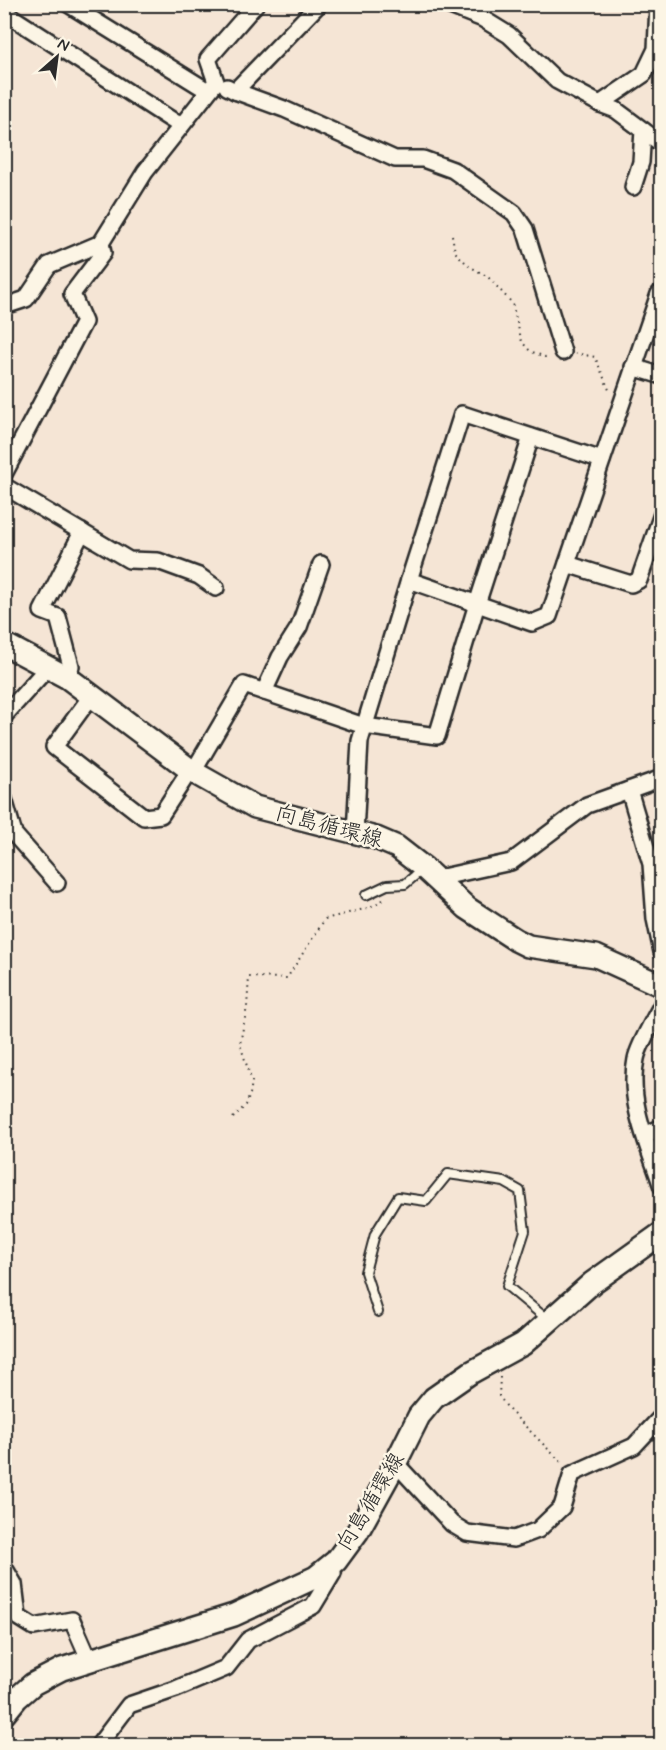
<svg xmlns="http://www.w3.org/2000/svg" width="666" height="1750" font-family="Mynerve,'Klee One',sans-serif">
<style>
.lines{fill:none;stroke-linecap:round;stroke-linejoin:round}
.service-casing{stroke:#2b2b2b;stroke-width:12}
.minor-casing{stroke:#2b2b2b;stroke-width:20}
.secondary-casing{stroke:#2b2b2b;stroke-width:26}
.path{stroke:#2b2b2b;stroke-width:2;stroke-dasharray:1.5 4.5;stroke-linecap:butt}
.service{stroke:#fcf5e5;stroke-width:8}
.minor{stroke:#fcf5e5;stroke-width:15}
.secondary{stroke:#fcf5e5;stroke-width:21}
.labels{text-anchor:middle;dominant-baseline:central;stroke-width:5;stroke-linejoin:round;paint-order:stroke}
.street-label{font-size:22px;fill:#2b2b2b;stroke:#fcf5e5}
</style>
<rect width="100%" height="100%" fill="#f5e5d5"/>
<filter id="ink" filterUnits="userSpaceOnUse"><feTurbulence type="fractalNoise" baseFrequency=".0167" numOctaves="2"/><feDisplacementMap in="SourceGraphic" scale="12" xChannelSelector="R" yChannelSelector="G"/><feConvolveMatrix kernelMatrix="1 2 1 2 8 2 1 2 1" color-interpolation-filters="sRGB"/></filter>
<g filter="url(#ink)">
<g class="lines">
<defs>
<g id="service">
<path d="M 366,895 L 387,885 L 405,884 L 423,869"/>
<path d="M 378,1312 L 365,1272 L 375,1234 L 398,1197 L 426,1201 L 448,1174 L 504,1182 L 520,1191 L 525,1231 L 507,1286 L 548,1320"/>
</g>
<g id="minor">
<path d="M 68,4 L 208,91"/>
<path d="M 445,4 L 483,19 L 509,35 L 557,81 L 600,104 L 616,110 L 659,142"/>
<path d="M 4,12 L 181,126"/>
<path d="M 227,87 L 235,91 L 319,4"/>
<path d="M 235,91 L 284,109 L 395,159 L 423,159 L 453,170 L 514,213 L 525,229 L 563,352"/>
<path d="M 600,104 L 644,74 L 656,49 L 658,4"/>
<path d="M 633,187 L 641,162 L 643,130"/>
<path d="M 4,303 L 11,304 L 26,299 L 49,265 L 101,243 L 145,172 L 216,82 L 208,59 L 256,4"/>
<path d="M 633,367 L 662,376"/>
<path d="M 4,474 L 84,322 L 72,294 L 103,253 L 101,243"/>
<path d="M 4,486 L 129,560 L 158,561 L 199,576 L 216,588"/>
<path d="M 567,564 L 631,584 L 639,580 L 662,514"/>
<path d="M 409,580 L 532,623 L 549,616 L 659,294 L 662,295"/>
<path d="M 68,678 L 71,666 L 58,617 L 42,611 L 82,532"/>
<path d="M 264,692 L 280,657 L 299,627 L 321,564"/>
<path d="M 92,695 L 54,747 L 144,817 L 161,815 L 185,778 L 193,772 L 244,685 L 364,726 L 437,736 L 477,604 L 531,437"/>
<path d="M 4,716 L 49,666"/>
<path d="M 629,790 L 651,864 L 655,919 L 662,952"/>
<path d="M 4,799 L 14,834 L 57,883"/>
<path d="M 355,833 L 360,741 L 409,580 L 462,414 L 602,460"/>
<path d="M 437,882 L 447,876 L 511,862 L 587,805 L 662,778"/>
<path d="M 662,1004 C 655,1018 638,1046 636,1059 C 627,1102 649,1147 662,1187"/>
<path d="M 645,1135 L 662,1127"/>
<path d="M 394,1466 L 401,1469 L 452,1524 L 467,1533 L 514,1539 L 538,1530 L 562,1507 L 572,1474 L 634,1446 L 662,1416"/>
<path d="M 4,1567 L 14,1584 L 18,1617 L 34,1627 L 72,1620 L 89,1659"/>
<path d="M 98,1746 L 129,1705 L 176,1689 L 226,1668 L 248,1640 L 313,1606 L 333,1573 L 328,1567"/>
</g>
<g id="secondary">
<path d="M 4,644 L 68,678 L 193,772 L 255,807 L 376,838 L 397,847 L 424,868 L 467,908 L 516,940 L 528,946 L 596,956 L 662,986"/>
<path d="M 4,1714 L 17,1698 L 33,1684 L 62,1669 L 234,1615 L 316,1577 L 336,1561 L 358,1531 L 394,1466 L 419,1416 L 434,1398 L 470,1373 L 523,1344 L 592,1283 L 662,1233"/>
</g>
</defs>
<use href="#service" class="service-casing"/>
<use href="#minor" class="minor-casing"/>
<use href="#secondary" class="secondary-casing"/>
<g class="path">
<path d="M 452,235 L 455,252 L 469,266 L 488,277 L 512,303 L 522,342 L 530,351 L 545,357 L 549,356"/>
<path d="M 575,353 L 595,357 L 610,392"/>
<path d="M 233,1118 L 246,1105 L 250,1094 L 252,1082 L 240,1044 L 247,1007 L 249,977 L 287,978 L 325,919 L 368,908 L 383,900"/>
<path d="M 500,1377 L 499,1396 L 509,1410 L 562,1463"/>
</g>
<use href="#service" class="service"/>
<use href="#minor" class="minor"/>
<use href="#secondary" class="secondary"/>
</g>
</g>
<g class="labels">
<g class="street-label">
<text transform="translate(329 827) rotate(15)">向島循環線</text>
<text transform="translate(371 1502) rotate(-59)">向島循環線</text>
</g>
</g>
<rect width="666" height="1750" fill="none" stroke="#fcf5e5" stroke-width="24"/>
<rect x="12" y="12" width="642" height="1726" fill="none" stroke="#2b2b2b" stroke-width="2" filter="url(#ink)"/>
<g transform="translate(57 57) rotate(28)" stroke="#fcf5e5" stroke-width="4.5" paint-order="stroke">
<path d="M0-4.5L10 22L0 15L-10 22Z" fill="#2b2b2b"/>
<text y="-9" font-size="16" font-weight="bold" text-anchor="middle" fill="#2b2b2b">N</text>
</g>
</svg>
